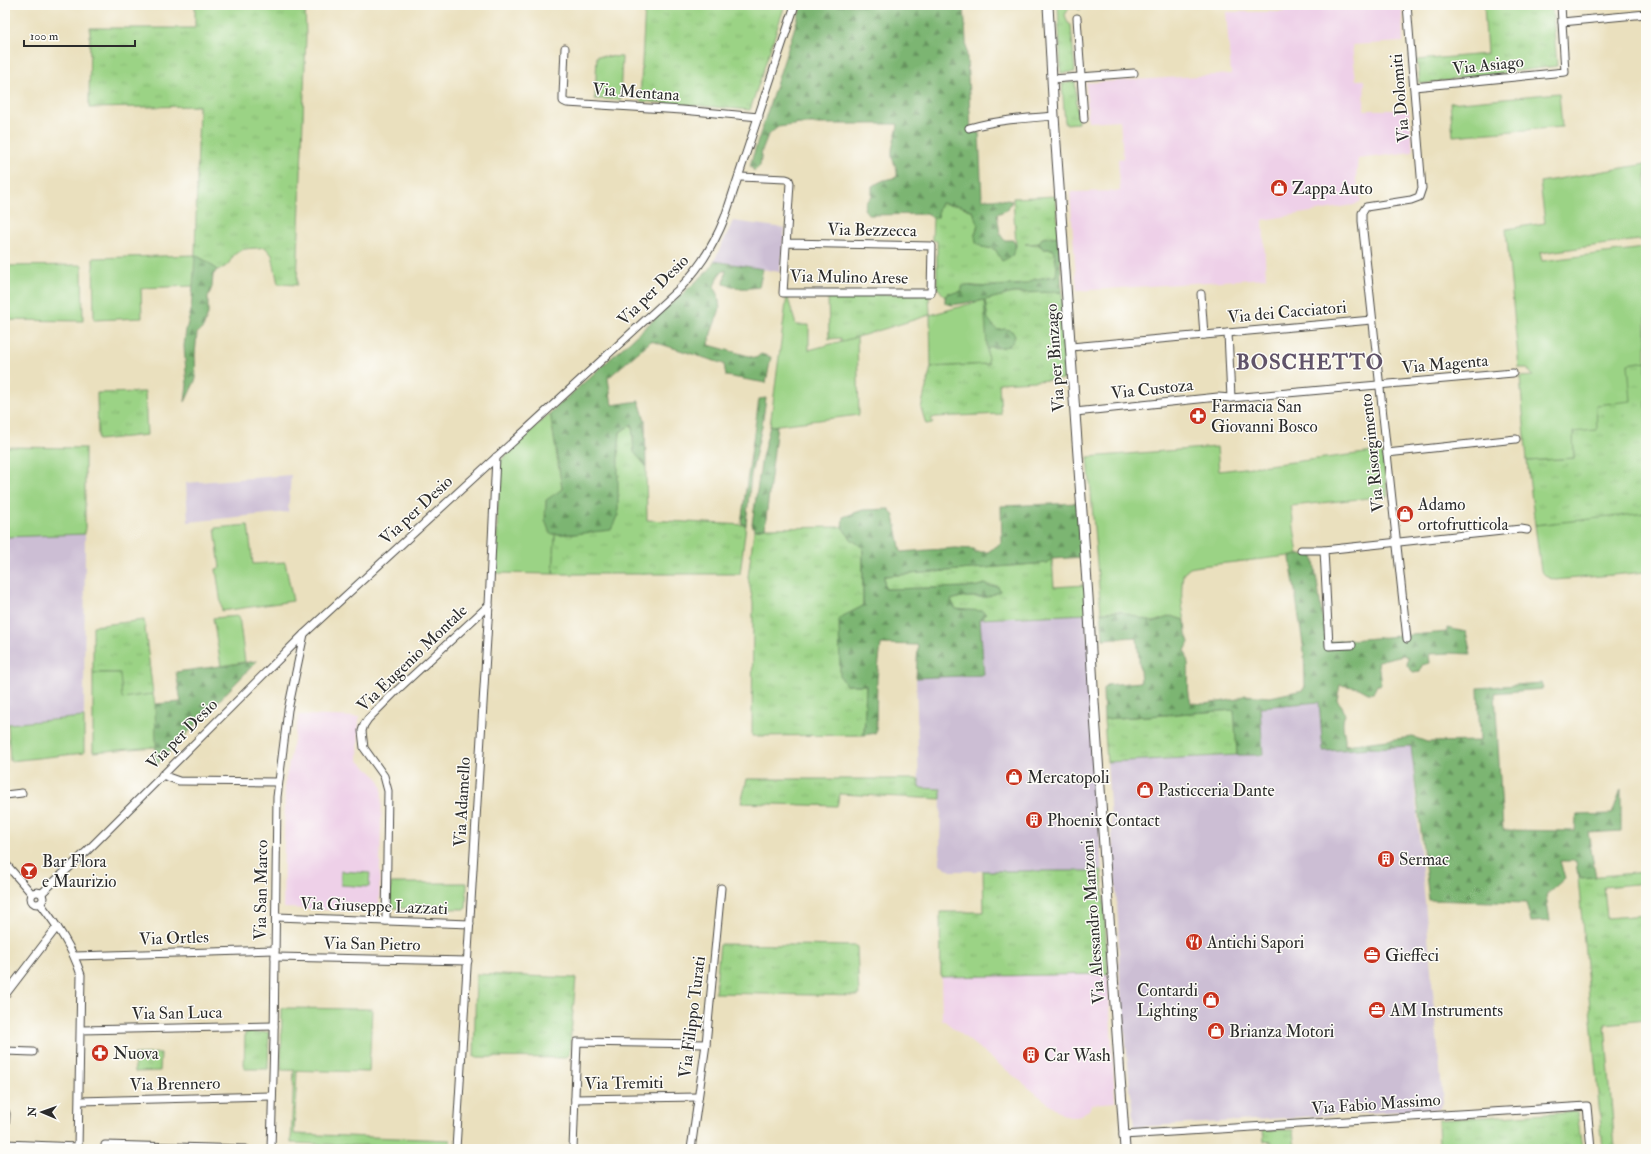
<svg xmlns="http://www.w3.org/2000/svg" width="1651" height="1154" font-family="'IM FELL Double Pica',serif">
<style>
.built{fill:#eed0e8}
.industrial{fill:#ccbed4}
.grass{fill:url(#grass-tufts);stroke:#637f58}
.forest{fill:url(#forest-firs);stroke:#54704e}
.green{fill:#9bd385;stroke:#637f58}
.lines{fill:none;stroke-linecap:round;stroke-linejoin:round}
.minor-casing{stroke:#484641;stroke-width:9}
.major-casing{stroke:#484641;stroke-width:11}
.minor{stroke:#fff;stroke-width:7}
.major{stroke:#fff;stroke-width:9}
.labels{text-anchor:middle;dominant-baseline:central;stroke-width:3;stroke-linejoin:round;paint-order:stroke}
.street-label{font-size:17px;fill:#2b2b2b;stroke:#fdfcf7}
.poi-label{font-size:17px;fill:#2b2b2b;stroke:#fdfcf7;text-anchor:start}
.district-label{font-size:21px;font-weight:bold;letter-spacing:1px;fill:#605369;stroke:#fdfcf7}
</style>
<defs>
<pattern id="grass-tufts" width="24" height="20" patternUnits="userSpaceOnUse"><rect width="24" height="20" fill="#9bd385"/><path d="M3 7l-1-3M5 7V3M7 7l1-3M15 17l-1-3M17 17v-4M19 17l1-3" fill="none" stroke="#86b573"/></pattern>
<pattern id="forest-firs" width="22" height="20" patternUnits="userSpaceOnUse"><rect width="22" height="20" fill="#7cb572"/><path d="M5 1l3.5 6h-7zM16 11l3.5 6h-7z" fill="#66935e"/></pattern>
</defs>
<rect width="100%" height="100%" fill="#fdfcf7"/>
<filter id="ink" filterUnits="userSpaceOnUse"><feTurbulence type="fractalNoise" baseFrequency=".025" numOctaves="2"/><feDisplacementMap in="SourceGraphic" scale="8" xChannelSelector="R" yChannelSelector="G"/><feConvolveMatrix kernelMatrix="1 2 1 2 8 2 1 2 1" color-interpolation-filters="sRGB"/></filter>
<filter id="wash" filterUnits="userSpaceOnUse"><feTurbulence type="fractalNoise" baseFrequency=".012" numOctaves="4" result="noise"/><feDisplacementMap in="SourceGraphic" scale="16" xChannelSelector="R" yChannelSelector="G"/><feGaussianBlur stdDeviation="0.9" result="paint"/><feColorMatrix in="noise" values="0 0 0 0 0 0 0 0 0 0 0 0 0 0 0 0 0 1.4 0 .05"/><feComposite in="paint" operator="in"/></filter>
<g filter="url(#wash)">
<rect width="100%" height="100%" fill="#eae0be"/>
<g class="built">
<path d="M 1284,5 L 1402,5 L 1403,42 L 1352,45 L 1356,80 L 1365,80 L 1364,110 L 1409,110 L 1413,152 L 1358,159 L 1356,180 L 1361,201 L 1354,205 L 1263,220 L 1266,278 L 1077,291 L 1070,192 L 1120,191 L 1118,159 L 1123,158 L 1120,120 L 1088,122 L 1086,83 L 1231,74 L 1226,12 L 1284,12 Z"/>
<path d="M 299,715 L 359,717 L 358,760 L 377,777 L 382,787 L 379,912 L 283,908 L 285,782 Z"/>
<path d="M 1108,974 L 1115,1102 L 1092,1104 L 1089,1110 L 1077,1117 L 1069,1117 L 1062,1114 L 942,1019 L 941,977 Z"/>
</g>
<g class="industrial">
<path d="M 733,221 L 785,228 L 780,272 L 714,261 Z"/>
<path d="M 291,475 L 288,512 L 188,522 L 186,483 Z"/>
<path d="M 85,534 L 84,717 L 5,724 L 5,537 Z"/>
<path d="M 1087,614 L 1102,871 L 951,871 L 940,864 L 941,789 L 919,788 L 916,678 L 984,675 L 980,619 Z"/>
<path d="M 1320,702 L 1323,751 L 1411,746 L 1443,1103 L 1439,1109 L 1134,1127 L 1120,981 L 1118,920 L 1107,762 L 1237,755 L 1263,755 L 1260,707 Z"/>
</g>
<g class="grass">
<path d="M 195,5 L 305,5 L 306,36 L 297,285 L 278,284 L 272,255 L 265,247 C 256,249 245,247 238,252 C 228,258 233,266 217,270 L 208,262 L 195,255 L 199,106 L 89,108 L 90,28 L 195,28 Z"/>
<path d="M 645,5 L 785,5 L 750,110 L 640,101 Z"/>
<path d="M 1058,5 L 1080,5 L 1080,10 L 1077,8 L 1069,8 L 1065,15 L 1068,23 L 1071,25 L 1075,72 L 1061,73 Z"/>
<path d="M 1484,5 L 1552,5 L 1557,66 L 1420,84 L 1417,60 L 1487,54 Z"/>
<path d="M 1075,82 L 1078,123 L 1065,124 L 1062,83 Z"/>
<path d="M 1056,196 L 1059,242 L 1025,244 L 1038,244 L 1044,249 L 1053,249 L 1057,266 L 1057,276 C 1043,277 1038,280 1026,284 C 1015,288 978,287 966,285 L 961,292 L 948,293 L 945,297 L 937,287 L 937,241 L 932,240 L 933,218 L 938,217 L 938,210 L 941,203 L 961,206 L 973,211 L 978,224 L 975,235 L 982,247 L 995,249 L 997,252 L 1016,246 L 1013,198 Z"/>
<path d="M 1062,292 L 1068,379 L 999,383 L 1001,414 L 935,417 L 931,419 L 933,423 L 926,424 L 921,408 L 931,367 L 988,364 L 984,300 L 1013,293 Z"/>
<path d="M 929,294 L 930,315 L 841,342 L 841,338 L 829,339 L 828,295 Z"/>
<path d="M 1646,361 L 1646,514 L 1535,525 L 1527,461 L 1574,458 L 1573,431 L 1628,363 Z"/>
<path d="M 145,392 L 147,435 L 98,440 L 97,393 Z"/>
<path d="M 632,424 L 634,452 L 646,466 L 647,520 L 746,525 L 740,574 L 553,574 L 555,534 L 575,534 L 618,456 L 620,432 Z"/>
<path d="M 842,527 L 851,539 L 863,547 L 863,606 L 846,685 L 866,685 L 864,735 L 752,736 L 753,603 L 748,577 L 754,530 L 765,528 Z"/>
<path d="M 1052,559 L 1054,587 L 1085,585 L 1087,614 L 980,619 L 956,609 L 951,600 L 961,597 L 987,597 L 1000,591 L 985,584 L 974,587 L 885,589 L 884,576 L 1047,563 Z"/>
<path d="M 144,620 L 153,694 L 121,699 L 119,673 L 93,673 L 93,626 Z"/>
<path d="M 1235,710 L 1237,755 L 1107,762 L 1104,719 Z"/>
<path d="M 747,779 L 919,779 L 919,788 L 941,789 L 941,799 L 840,794 L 837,806 L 741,803 Z"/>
<path d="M 983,871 L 1102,871 L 1108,974 L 941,977 L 940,912 L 984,912 Z"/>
<path d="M 1646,872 L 1646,883 L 1604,887 L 1607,918 L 1646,915 L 1646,1020 L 1605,1024 L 1615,1149 L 1603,1149 L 1578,878 Z"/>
<path d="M 720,944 L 857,946 L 859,996 L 715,993 Z"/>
<path d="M 476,974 L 576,978 L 569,1055 L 564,1058 L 474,1057 Z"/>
<path d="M 269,1032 L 268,1069 L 244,1069 L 245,1033 Z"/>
<path d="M 161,1053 L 160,1071 L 135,1072 L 134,1054 Z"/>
<path d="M 294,1070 L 297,1070 L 294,1134 L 450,1140 L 450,1149 L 291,1143 Z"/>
<path d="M 1577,1111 L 1582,1149 L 1439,1149 L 1438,1120 Z"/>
<path d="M 1263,1130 L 1293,1130 L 1295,1149 L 1273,1149 L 1272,1142 L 1264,1141 Z"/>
</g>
<g class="forest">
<path d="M 802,5 L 964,5 L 971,131 L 979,133 L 982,199 L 1001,199 L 1012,201 L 1007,210 L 997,214 L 1000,234 L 1004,240 L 1013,240 L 1016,246 L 1012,256 L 1002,261 L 995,249 L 982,247 L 976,243 L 975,235 L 978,224 L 973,211 L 961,206 L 941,203 L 938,210 L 938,217 L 933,218 L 928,214 L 869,215 L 864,209 L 866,202 L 872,197 L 872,186 L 884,180 L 897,177 C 898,164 891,163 892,152 C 892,143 897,133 898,124 L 801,124 L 778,127 L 768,135 L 762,150 L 760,166 L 754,171 L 750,165 Z"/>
<path d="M 1059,236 L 1062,292 L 1013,293 L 985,300 L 988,319 L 997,330 L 1005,329 L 1012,331 L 1015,336 C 1012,348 1001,349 990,347 L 987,351 L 984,300 L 952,305 L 945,303 L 945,297 L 948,293 L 961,292 L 961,287 L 966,285 L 977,287 L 1025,284 L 1035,279 L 1056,276 L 1057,266 L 1053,249 L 1044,249 L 1038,244 L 1042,238 Z"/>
<path d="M 195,255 L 208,262 L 217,270 L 213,275 L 212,287 L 208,297 L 208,314 L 203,328 L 197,333 L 195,355 L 196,379 L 185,402 L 187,385 L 184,346 L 186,330 L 191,311 Z"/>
<path d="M 714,261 L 763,269 L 759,287 C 745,289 738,289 724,284 L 726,270 L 720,273 L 714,286 L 718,294 L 720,309 L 711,333 L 709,345 L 756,358 L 761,354 L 771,357 L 766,383 L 726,376 L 724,364 L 651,341 L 608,378 L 612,405 L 639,401 L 645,420 L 646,466 L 634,452 L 632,424 L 620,432 L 618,456 L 618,514 L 611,530 L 575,534 L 550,534 L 545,520 L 546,499 L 562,489 L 550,413 L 710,269 Z"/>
<path d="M 766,398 L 762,426 L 751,475 L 746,525 L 741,523 L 759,399 Z"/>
<path d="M 777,425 L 765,528 L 754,530 L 752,524 L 762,457 L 770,426 Z"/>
<path d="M 1078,503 L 1083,557 L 1052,559 L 1047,563 L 884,576 L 885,589 L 974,587 L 985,584 L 988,586 L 998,586 L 1000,591 L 987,597 L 961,597 L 951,600 L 956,609 L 983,611 L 986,614 L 980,619 L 984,675 L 916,678 L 918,645 L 881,644 L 877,678 L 876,733 L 864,735 L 866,685 L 846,685 L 840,676 L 839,618 L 863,606 L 863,548 L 851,539 L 842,527 L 843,517 L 863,510 L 889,509 L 894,516 L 901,552 L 955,548 L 974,549 L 974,552 L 988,552 L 1002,542 L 1001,506 Z"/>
<path d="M 1291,555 L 1313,555 L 1326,642 L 1447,632 L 1447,628 L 1466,632 L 1471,654 L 1449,653 L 1429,654 L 1430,663 L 1422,665 L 1420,671 L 1413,672 L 1407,666 L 1408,657 L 1403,655 L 1378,661 L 1381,685 L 1377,685 L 1373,693 L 1368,693 L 1359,688 L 1340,685 L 1337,700 L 1342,706 L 1345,714 C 1340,727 1346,732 1345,745 L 1413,737 L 1427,742 L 1480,741 L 1478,688 L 1541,683 L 1543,689 L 1495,693 L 1503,830 L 1575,831 L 1576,819 L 1578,815 L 1612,814 L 1621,789 L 1621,831 L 1588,833 L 1596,877 L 1578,878 L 1576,861 L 1560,861 L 1565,878 L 1546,895 L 1550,921 L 1531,922 L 1526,903 L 1429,900 L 1411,746 L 1323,751 L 1319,702 L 1260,707 L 1263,755 L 1237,755 L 1234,710 L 1104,719 L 1103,689 L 1106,685 L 1141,682 L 1137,637 L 1103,639 L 1101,612 L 1119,611 L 1153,622 L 1171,616 L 1185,620 L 1186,634 L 1189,642 L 1185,651 C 1192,668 1185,686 1191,703 L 1205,704 L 1225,701 L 1237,699 L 1245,695 L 1270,697 L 1303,690 L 1305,686 L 1304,651 L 1290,558 Z"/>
<path d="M 257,661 L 156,766 L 155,704 L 181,702 L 176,672 Z"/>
</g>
<g class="green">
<path d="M 597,56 L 622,57 L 620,100 L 595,99 Z"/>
<path d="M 1559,93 L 1562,127 L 1453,136 L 1450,103 Z"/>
<path d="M 1646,164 L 1646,239 L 1540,253 L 1542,261 L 1643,248 L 1646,274 L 1646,361 L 1628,364 L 1631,401 L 1596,405 L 1597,430 L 1573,432 L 1574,458 L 1527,461 L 1520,377 L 1533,376 L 1527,368 L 1519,368 L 1506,229 L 1545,223 L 1540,182 Z"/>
<path d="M 195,255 L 193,286 L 141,288 L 142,318 L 94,320 L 93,258 Z"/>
<path d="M 82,265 L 83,321 L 5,320 L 5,266 Z"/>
<path d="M 787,295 L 796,325 L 809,325 L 809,350 L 857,337 L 859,415 L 770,426 Z"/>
<path d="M 984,300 L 988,364 L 931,367 L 930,315 Z"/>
<path d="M 550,413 L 562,489 L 546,500 L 545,520 L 550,534 L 555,534 L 553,574 L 496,573 L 499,462 Z"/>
<path d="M 5,447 L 85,448 L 85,534 L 5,537 Z"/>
<path d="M 1217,447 L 1219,471 L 1382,451 L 1388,496 L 1291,506 L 1298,555 L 1200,566 L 1190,568 L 1183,574 C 1181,591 1181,604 1185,620 L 1171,616 L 1153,622 L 1119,611 L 1101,612 L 1088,457 Z"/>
<path d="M 1646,513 L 1646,572 L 1555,580 L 1547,577 L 1541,571 L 1535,525 Z"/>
<path d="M 248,525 L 253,564 L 285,562 L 293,601 L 222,611 L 216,569 L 220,568 L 215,528 Z"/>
<path d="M 239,616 L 245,662 L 221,666 L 213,618 Z"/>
<path d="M 93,673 L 120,673 L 122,698 L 153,694 L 155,704 L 156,747 L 93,752 Z"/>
<path d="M 84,717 L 84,753 L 10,761 L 8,724 Z"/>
<path d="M 341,871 L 370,873 L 369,887 L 341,885 Z"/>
<path d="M 391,883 L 467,883 L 466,909 L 393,908 L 390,904 Z"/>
<path d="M 282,1008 L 372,1009 L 369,1072 L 281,1070 Z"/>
</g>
</g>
<g filter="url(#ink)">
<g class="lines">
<defs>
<g id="minor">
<path d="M 1077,18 L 1084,119"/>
<path d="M 1562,22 L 1646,14"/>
<path d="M 565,48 L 563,96 L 563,101 L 567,103 L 682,110 L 759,117"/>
<path d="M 1053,79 L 1134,73"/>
<path d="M 1414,87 L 1565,72 L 1561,5"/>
<path d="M 969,128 C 996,120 1026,118 1054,116"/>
<path d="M 740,177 L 786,179 L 789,180 L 790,183 L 783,293 L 931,293 L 932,246 L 787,243"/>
<path d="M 1201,294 L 1204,335"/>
<path d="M 1228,333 L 1231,398"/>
<path d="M 1071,347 L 1372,320"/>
<path d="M 1075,412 L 1218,397 L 1231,398 L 1513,373"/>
<path d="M 1387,453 L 1516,439"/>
<path d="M 1301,550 L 1324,550"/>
<path d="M 1407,639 L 1362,221 L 1362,213 L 1366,207 L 1411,200 L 1419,197 L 1422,188 L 1407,5"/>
<path d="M 1352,645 L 1329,646 L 1324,550 L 1521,529 L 1527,530"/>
<path d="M 162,775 L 179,781 L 278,782"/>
<path d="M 5,795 L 22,793"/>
<path d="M 5,863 L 32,894"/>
<circle cx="37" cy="898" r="6"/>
<path d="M 42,893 L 87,851 L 304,634 L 679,289 C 700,268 714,245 725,217 L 795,5"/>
<path d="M 40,903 C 58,927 72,947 81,975 L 78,1149"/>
<path d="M 276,917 L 470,924"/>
<path d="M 386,921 L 388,791 L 384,776 L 364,748 L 362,731 L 364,725 L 368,719 L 394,693 L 489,605"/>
<path d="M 75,956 L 275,950"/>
<path d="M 275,957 L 468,961"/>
<path d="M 5,995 L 57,927"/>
<path d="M 81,1030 L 274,1026"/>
<path d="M 5,1051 L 33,1052"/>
<path d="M 575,1099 L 698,1097"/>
<path d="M 80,1101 L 272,1096"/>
<path d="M 5,1111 L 6,1114 L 5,1130"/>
<path d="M 1123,1135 L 1587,1106 L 1591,1149"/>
<path d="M 5,1144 L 78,1147"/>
<path d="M 105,1149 L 105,1145 L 246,1149"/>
<path d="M 271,1149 L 274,1039 L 277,797 L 288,710 L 304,634"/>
<path d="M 456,1149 L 489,605 L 496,457"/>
<path d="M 573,1149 L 577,1042 L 706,1044"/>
<path d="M 691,1149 L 706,1044 L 721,888"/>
</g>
<path id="major" d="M 1048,5 L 1054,116 L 1088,597 L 1093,687 L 1125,1149"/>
</defs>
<use href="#minor" class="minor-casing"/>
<use href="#major" class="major-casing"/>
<use href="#minor" class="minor"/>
<use href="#major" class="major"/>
</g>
</g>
<defs>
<symbol id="shop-disc" viewBox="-11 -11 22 22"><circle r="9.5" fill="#c8321e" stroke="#fdfcf7"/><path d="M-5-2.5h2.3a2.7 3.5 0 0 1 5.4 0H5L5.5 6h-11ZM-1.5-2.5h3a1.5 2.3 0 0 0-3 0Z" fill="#fff"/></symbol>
<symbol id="pharmacy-disc" viewBox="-11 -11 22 22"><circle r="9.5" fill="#c8321e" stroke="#fdfcf7"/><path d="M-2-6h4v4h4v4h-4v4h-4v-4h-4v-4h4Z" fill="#fff"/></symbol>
<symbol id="building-disc" viewBox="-11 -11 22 22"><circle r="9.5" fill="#c8321e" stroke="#fdfcf7"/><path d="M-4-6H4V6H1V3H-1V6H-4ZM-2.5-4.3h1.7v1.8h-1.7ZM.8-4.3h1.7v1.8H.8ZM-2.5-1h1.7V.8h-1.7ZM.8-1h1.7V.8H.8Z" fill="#fff"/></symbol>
<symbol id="bar-disc" viewBox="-11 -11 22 22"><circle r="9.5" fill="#c8321e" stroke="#fdfcf7"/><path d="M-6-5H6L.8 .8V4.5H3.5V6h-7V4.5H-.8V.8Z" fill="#fff"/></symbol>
<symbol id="restaurant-disc" viewBox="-11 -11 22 22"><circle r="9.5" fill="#c8321e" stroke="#fdfcf7"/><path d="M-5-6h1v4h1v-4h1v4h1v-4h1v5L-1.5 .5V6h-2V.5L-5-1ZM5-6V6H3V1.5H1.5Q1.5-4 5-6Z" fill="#fff"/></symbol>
<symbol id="office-disc" viewBox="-11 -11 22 22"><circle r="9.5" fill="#c8321e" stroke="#fdfcf7"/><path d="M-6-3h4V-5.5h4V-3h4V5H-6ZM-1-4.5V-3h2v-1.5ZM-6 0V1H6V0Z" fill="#fff"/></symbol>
</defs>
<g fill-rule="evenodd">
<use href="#shop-disc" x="1269" y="178" width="20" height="20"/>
<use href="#pharmacy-disc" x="1188" y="406" width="20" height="20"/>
<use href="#shop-disc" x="1395" y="504" width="20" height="20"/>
<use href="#shop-disc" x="1004" y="767" width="20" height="20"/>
<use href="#shop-disc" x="1135" y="780" width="20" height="20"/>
<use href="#building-disc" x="1024" y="810" width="20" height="20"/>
<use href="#building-disc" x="1376" y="849" width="20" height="20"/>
<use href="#bar-disc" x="19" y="861" width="20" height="20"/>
<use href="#restaurant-disc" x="1184" y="932" width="20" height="20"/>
<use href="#office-disc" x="1362" y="945" width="20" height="20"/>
<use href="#shop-disc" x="1201" y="990" width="20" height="20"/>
<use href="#office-disc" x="1367" y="1000" width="20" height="20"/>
<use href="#shop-disc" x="1206" y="1021" width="20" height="20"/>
<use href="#pharmacy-disc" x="90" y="1043" width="20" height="20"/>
<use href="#building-disc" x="1021" y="1045" width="20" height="20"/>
</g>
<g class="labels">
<g class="street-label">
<text transform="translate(1488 65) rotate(-6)">Via Asiago</text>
<text transform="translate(636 92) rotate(4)">Via Mentana</text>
<text transform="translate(1400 98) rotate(-95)">Via Dolomiti</text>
<text transform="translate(872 230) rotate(1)">Via Bezzecca</text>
<text transform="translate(849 277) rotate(1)">Via Mulino Arese</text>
<text transform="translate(653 290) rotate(-45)">Via per Desio</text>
<text transform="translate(1287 312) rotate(-5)">Via dei Cacciatori</text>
<text transform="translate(1055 358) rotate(-94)">Via per Binzago</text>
<text transform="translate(1445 364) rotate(-5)">Via Magenta</text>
<text transform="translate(1152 389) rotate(-6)">Via Custoza</text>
<text transform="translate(1372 453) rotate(-96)">Via Risorgimento</text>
<text transform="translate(416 510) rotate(-43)">Via per Desio</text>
<text transform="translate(412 658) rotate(-44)">Via Eugenio Montale</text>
<text transform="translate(182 734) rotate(-45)">Via per Desio</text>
<text transform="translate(462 802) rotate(-87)">Via Adamello</text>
<text transform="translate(261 890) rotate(-89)">Via San Marco</text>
<text transform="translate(374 906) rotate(2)">Via Giuseppe Lazzati</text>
<text transform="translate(1093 922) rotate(-94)">Via Alessandro Manzoni</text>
<text transform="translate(174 938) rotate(-2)">Via Ortles</text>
<text transform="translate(372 944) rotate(1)">Via San Pietro</text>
<text transform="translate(177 1013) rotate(-1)">Via San Luca</text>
<text transform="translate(692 1017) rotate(-83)">Via Filippo Turati</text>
<text transform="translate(624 1083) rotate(-1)">Via Tremiti</text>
<text transform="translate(175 1084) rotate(-1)">Via Brennero</text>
<text transform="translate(1376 1104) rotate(-4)">Via Fabio Massimo</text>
</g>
<g class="poi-label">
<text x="1292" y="188">Zappa Auto</text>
<text x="1211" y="406">Farmacia San<tspan x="1211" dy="20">Giovanni Bosco</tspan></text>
<text x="1418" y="504">Adamo<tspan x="1418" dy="20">ortofrutticola</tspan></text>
<text x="1027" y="777">Mercatopoli</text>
<text x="1158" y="790">Pasticceria Dante</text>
<text x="1047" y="820">Phoenix Contact</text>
<text x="1399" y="859">Sermac</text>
<text x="42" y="861">Bar Flora<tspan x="42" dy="20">e Maurizio</tspan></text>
<text x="1207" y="942">Antichi Sapori</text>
<text x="1385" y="955">Gieffeci</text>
<text x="1198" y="990" text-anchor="end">Contardi<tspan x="1198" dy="20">Lighting</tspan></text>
<text x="1390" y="1010">AM Instruments</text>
<text x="1229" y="1031">Brianza Motori</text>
<text x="113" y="1053">Nuova</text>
<text x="1044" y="1055">Car Wash</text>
</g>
<g class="district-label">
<text x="1310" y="362">BOSCHETTO</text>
</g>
</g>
<rect width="1651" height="1154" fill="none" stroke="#fdfcf7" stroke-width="20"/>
<g transform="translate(42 1112) rotate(272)" stroke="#fdfcf7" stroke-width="3" paint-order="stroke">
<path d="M0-3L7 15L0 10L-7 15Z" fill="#2b2b2b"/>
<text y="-6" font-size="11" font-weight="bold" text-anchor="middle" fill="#2b2b2b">N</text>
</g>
<path d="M24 40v6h111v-6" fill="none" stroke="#2b2b2b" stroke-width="2"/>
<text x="30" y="40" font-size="12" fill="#2b2b2b" stroke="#fdfcf7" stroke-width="3" paint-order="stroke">100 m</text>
</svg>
